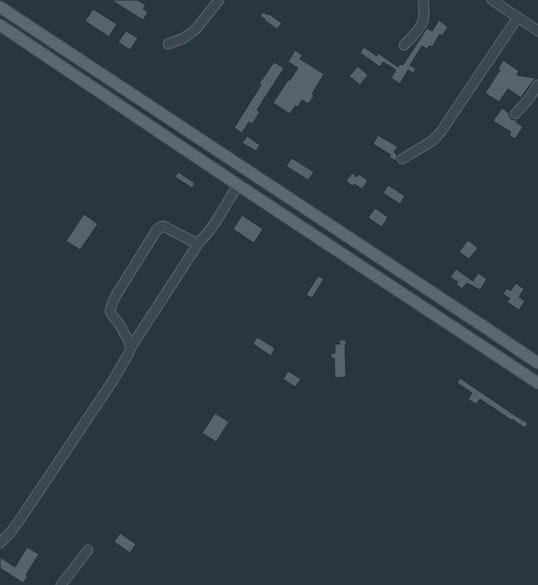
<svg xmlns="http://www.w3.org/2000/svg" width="538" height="585" font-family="Manrope,sans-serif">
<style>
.building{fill:#54636e;stroke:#232f38}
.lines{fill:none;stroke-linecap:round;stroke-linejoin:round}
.minor-casing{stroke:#5a656e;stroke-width:11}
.major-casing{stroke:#46515a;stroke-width:13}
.minor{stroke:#3c4751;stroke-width:9}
.major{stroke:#5b6771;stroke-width:11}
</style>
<rect width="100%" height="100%" fill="#283641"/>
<g class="building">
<path d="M 111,0 L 137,0 L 146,5 L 143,9 L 148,12 L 143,20 Z"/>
<path d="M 93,9 L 117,24 L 109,37 L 85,21 Z"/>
<path d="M 263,12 L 268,15 L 269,14 L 282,23 L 277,29 L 264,20 L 265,19 L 260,16 Z"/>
<path d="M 439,20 L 448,27 L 442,36 L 440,34 L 432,47 L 429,46 L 427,49 L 422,46 L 410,65 L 416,69 L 413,73 L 408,70 L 400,84 L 391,78 L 396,70 L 383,62 L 380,67 L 360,53 L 364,47 L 377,56 L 378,53 L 398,67 L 400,64 L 403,65 L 427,28 L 432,31 Z"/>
<path d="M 126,31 L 138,38 L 130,50 L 118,42 Z"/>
<path d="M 295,50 L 302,55 L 300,59 L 324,74 L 312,94 L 314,96 L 308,104 L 302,100 L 298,107 L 295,106 L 290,114 L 273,103 L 288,80 L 290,80 L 298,68 L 288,62 Z"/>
<path d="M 503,60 L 519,71 L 517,75 L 535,78 L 534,80 L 519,100 L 518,100 L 520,97 L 508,89 L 499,102 L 485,93 L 500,70 L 498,69 Z"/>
<path d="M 274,62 L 284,68 L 257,110 L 260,112 L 252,124 L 249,122 L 242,133 L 234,128 L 261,85 L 259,84 Z"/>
<path d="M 358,66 L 368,75 L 360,85 L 349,76 Z"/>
<path d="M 502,108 L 509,113 L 509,116 L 511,119 L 514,120 L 518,119 L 516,122 L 523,127 L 515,139 L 509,135 L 511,132 L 493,121 Z"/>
<path d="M 378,135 L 398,147 L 394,152 L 397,155 L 396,161 L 389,157 L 391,155 L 373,144 Z"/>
<path d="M 247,136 L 260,145 L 256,151 L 242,143 Z"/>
<path d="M 292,158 L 314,172 L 308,180 L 286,166 Z"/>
<path d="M 178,172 L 195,183 L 192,188 L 175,177 Z"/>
<path d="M 352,173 L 357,177 L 359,174 L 368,181 L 362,189 L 354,184 L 352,186 L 346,181 Z"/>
<path d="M 388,185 L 405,196 L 400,204 L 383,193 Z"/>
<path d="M 375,208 L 388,217 L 382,227 L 368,218 Z"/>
<path d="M 84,214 L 98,224 L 80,250 L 66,241 Z"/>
<path d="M 242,215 L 263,229 L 254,243 L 233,229 Z"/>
<path d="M 468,240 L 478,248 L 469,259 L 459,252 Z"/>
<path d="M 456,269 L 473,281 L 478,273 L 487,279 L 480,290 L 467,283 L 462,289 L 456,284 L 458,282 L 450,277 Z"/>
<path d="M 318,276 L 324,279 L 312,298 L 306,295 Z"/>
<path d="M 516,283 L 524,289 L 519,297 L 525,301 L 519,310 L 507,302 L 510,299 L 503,294 L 507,288 L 510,291 Z"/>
<path d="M 257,337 L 275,348 L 271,356 L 253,344 Z"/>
<path d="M 339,340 L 346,340 L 346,345 L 345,345 L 346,377 L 335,378 L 334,358 L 331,358 L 331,353 L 335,353 L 335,344 L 340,344 Z"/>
<path d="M 288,371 L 301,379 L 295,387 L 283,379 Z"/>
<path d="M 460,378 L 516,416 L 528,423 L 525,428 L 512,419 L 511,420 L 480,399 L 476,404 L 468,399 L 472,393 L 457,383 Z"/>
<path d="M 215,413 L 229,422 L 216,442 L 202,433 Z"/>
<path d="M 120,533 L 136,544 L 130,553 L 114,542 Z"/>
<path d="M 27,547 L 39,554 L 26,575 L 28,576 L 23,583 L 0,568 L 0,557 L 15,567 Z"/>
</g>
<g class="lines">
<defs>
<g id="minor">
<path d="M 492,0 L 538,31"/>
<path d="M 168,44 L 184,38 L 195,30 L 219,0"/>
<path d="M 404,45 C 420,29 427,24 423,0"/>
<path d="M 515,114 L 528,100 L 538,85"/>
<path d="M 402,159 L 432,141 L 440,133 L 518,17"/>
<path d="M 131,347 L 200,241"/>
<path d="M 0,543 L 10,533 L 21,518 L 112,382 L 129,353 L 131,347 L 129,342 L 120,325 L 112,315 L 110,311 L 111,307 L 115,297 L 156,231 L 160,227 L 163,226 L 196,243 C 210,238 229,198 238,185"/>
<path d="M 61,585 L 88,550"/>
</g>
<g id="major">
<path d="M 0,7 L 483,326 L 538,363"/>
<path d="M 0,25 L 238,185 L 538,383"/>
</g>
</defs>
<use href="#minor" class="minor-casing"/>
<use href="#major" class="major-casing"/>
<use href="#minor" class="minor"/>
<use href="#major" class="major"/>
</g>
</svg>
